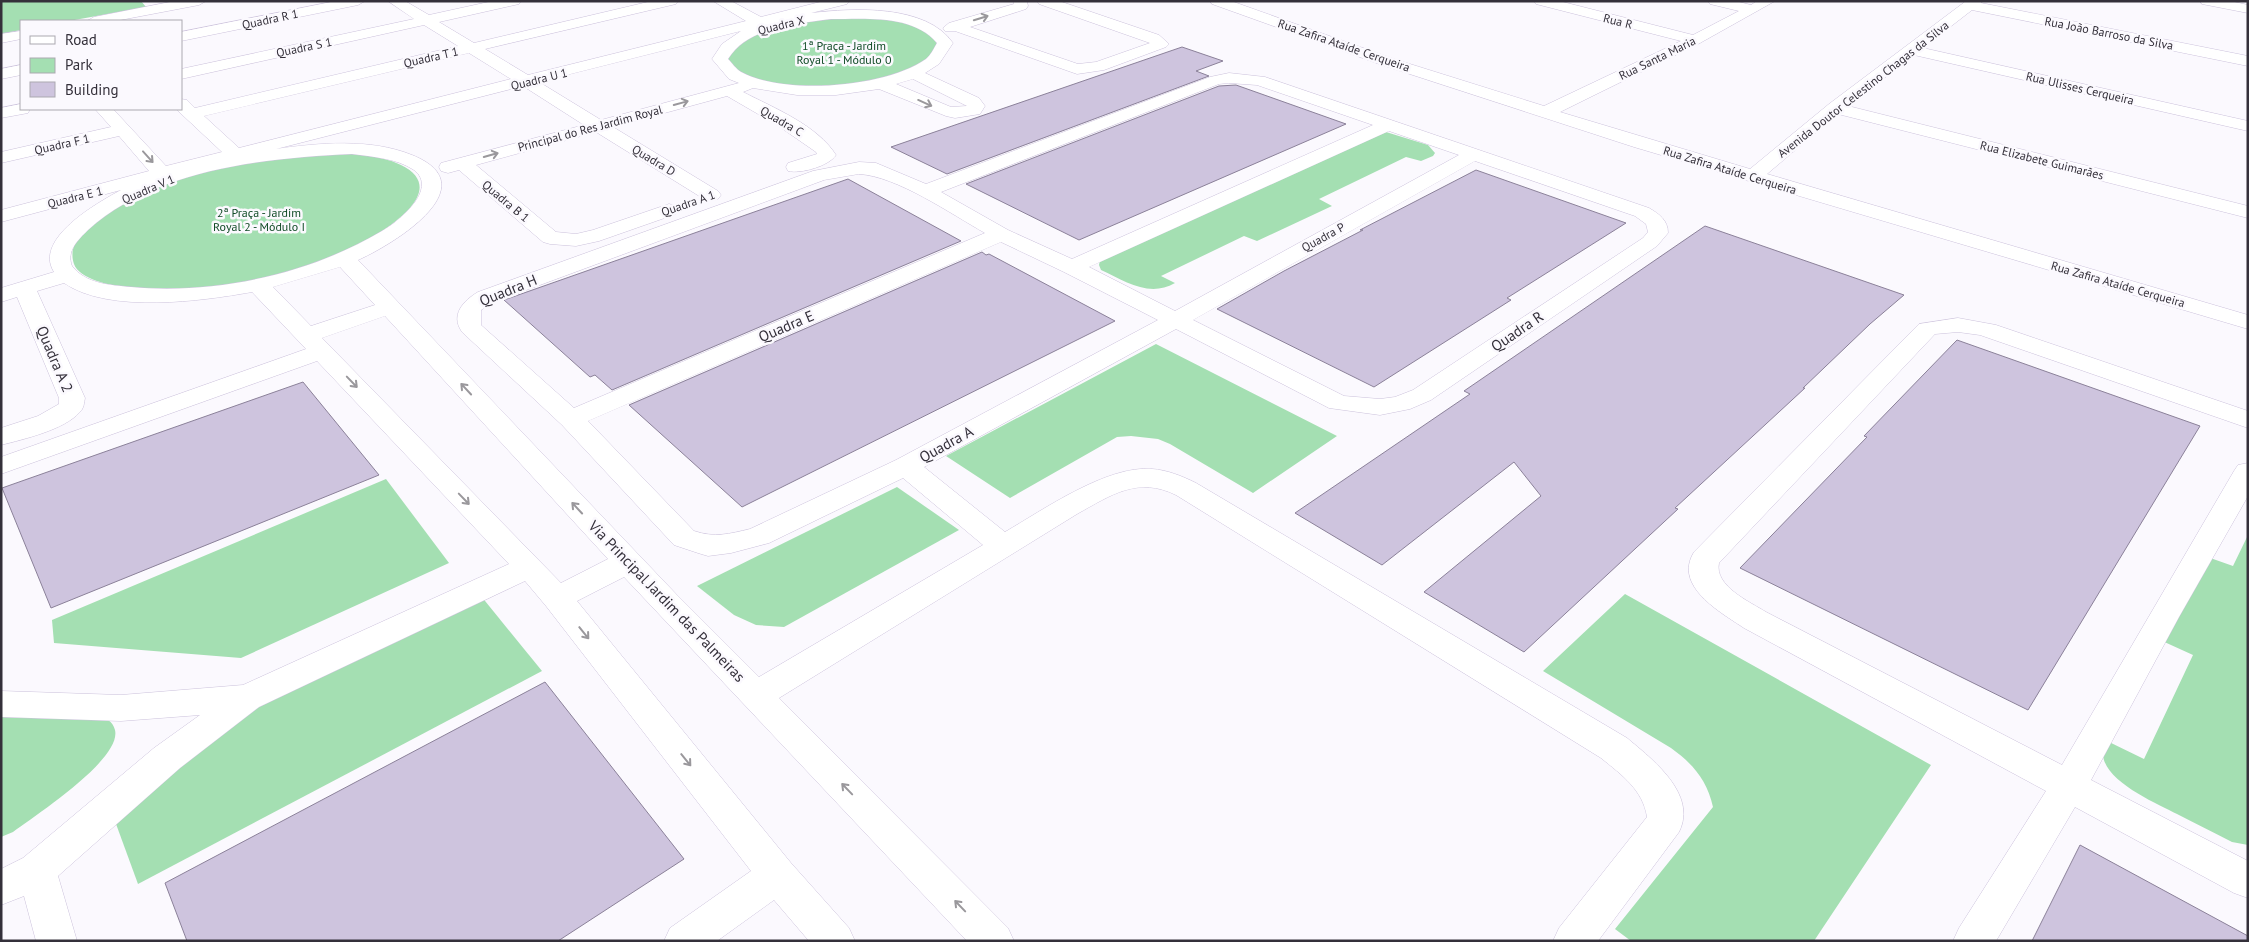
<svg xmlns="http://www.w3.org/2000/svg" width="2249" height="942" font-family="'PT Sans',sans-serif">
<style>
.green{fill:#a4dfb2}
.building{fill:#cec4de;stroke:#8b8199}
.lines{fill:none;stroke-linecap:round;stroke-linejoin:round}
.minor-casing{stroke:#ccc2dc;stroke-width:1}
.minor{fill:#fff;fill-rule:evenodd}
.oneway{stroke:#9a989c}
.labels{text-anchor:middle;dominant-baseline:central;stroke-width:5;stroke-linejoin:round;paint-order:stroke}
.far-street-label{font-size:12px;fill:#34303a;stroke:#fbf9fe}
.far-park-label{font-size:12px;fill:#104b26;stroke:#fbf9fe}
.street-label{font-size:15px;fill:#34303a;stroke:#fbf9fe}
</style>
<rect width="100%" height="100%" fill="#fbf9fe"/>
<g class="green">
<path d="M 1,1 L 141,1 L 146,7 L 69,21 L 21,21 L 21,30 L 1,34 Z"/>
<path d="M 853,17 C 879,19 923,17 937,44 L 924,64 L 878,82 L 812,89 L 764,84 L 726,64 C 726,60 726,55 728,53 C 745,23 822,19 853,17 Z"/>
<path d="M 1386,132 L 1428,145 L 1435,153 L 1433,156 L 1421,161 L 1406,157 L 1319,199 L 1332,206 L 1257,241 L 1244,236 L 1161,276 L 1175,283 C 1149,298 1125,281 1101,270 L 1099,265 L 1100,260 Z"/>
<path d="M 327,153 C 352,154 378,154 401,165 C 456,192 374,238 350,249 C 282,280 200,296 126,287 C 111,286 79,279 74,264 C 57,217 184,176 217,168 C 253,159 291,158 327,153 Z"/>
<path d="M 1156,344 L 1337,436 L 1253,493 L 1170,444 L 1158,439 L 1131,436 L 1117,437 L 1010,498 L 946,456 Z"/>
<path d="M 386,479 L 449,563 L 241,658 L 54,643 L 52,620 Z"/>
<path d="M 897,487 L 959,530 L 784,627 L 756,625 L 734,615 L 697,586 Z"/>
<path d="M 2248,535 L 2248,845 L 2232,842 C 2214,833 2195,823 2177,814 C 2154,802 2086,774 2107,741 L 2144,759 L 2193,655 L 2160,640 L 2199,554 L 2233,566 Z"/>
<path d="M 1625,594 L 1931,765 L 1814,941 L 1631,941 L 1615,929 L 1713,807 C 1707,780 1693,764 1671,748 L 1543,671 Z"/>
<path d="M 481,596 L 542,671 L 138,884 L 112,813 L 214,722 Z"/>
<path d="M 18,711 L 98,715 C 105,718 113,721 115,730 C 122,759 36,815 13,832 L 1,837 L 1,717 Z"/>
</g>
<g class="building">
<path d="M 1182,47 L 1223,61 L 1196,71 L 1209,76 L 947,174 L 891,147 Z"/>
<path d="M 1236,85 L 1346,124 L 1079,240 L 966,184 L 1219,86 Z"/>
<path d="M 1476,170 L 1626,223 L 1507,298 L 1511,300 L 1374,387 L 1217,309 L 1284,271 L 1363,230 L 1360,230 Z"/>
<path d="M 848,179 L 961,241 L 612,390 L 595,375 L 590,377 L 504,300 Z"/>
<path d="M 1705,226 L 1904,295 L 1870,324 L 1803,388 L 1805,388 L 1675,508 L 1678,509 L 1524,652 L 1424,592 L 1541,496 L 1514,462 L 1382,565 L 1295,513 L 1470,394 L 1464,391 Z"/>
<path d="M 982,252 L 986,255 L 989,254 L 1115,321 L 742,507 L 629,405 Z"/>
<path d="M 1957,340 L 2200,426 L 2028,710 L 1740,568 L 1867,437 L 1864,436 Z"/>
<path d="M 303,382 L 379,475 L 51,608 L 2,488 Z"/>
<path d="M 545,682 L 684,859 L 558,941 L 187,941 L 165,883 Z"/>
<path d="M 2080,845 L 2248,936 L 2248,941 L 2032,941 Z"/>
</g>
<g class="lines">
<defs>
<g id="minor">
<path d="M 175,1 L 206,1 L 199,5 L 115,21 L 87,21 L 94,17 Z"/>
<path d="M 336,1 L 365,1 L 358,5 L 181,41 L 181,32 Z"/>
<path d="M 388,1 L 405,1 L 429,15 L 493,1 L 521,1 L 519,4 L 439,22 L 474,43 L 652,1 L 678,1 L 676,4 L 485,49 L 528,75 L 746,21 L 713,1 L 731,1 L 761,17 L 824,1 L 849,1 L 847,4 L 811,13 C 853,8 926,4 953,43 L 939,64 L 925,73 L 979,98 L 985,106 L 980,114 L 955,118 L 946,116 L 879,89 L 836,95 L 797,95 L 753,88 L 743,92 C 774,108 817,125 836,155 C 829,166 801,174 788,171 L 786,167 L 788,163 L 817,154 L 816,152 L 777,125 L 727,96 L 613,127 L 718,191 L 721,195 L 718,199 L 711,201 L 704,199 L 596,132 L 476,165 L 556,232 L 576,234 L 593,230 L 669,204 L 676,206 L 679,210 L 676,214 L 599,241 L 576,246 L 550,244 L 543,242 L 459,170 L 448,173 L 441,171 L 439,167 L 441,163 L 584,125 L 523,86 L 276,149 C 319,143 370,138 412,155 C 490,186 392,245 358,260 L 677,595 L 759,677 L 983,545 L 903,478 L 769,543 L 731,553 L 708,556 L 698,553 L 674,545 L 562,425 L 462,332 C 450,315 463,301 478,292 L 813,171 L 859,162 L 876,163 L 926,184 L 1210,77 L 1229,73 L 1265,77 L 1649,208 C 1659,214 1668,220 1668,233 L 1657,246 L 1431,400 L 1410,409 L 1380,415 L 1329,408 L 1176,329 L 924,467 L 1005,532 C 1043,510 1107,465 1152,469 C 1167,470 1182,476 1196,483 L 1627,738 C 1652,759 1698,794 1679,832 L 1598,941 L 1553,941 L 1559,928 L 1647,817 C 1643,790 1622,775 1601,758 L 1176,495 C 1138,476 1111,495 1077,514 L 779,698 L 1008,928 L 1014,941 L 967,941 L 624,577 L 577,601 L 791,863 L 849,928 L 855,941 L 809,941 L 774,900 L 717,941 L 664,941 L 670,928 L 751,871 L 546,606 L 525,581 L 259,707 L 180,768 L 58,876 L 77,941 L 36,941 L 24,896 L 1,905 L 1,869 L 23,858 L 154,748 L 200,715 L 121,721 L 1,717 L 1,691 L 121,695 L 243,685 L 509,564 L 317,361 L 1,474 L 1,457 L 306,349 L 252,292 C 202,301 109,314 64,283 L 37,291 L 85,398 C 84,403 84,408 80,412 C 64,430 24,439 1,445 L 1,428 L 38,416 L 59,404 L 59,398 L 17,297 L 1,302 L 1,288 L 54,272 C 33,239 97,203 121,190 L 1,222 L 1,210 L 149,171 L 119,136 L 1,163 L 1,152 L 111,127 L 95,109 L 113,109 L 166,166 L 222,152 L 176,109 L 181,109 L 181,99 L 187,100 L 195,108 L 458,46 L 424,25 L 181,79 L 181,69 L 414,19 ZM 831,19 C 865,19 913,14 937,43 C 934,48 931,55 926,59 C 887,87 784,96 741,72 C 736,69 732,63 728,59 C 749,26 796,24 831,19 ZM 741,31 L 722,44 L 712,59 L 729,79 L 739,83 L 601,120 L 539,82 ZM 469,53 L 511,79 L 239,148 L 204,116 ZM 913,79 L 967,106 L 951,107 L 896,84 ZM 1229,83 L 1257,85 L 1373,125 L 1072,259 L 1008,230 L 941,192 L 1219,84 ZM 1389,131 L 1459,155 L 1175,311 L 1089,267 ZM 352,154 C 373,157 396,158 414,170 C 439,189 398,222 382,231 C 310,274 215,295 131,287 C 110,285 86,284 72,266 C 66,251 78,240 88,230 C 155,169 265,158 352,154 ZM 1475,161 L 1635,216 L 1646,224 L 1648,232 L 1643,238 L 1413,390 L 1395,397 L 1380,399 L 1344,396 L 1193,320 ZM 859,174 C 897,176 951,214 985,233 L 574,408 L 481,325 L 481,310 L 494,302 L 824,180 ZM 1001,242 L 1064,272 L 1158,320 L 896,460 L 750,529 C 729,534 715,538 694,531 L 588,421 ZM 340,267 L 375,305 L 311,326 L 273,287 ZM 385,316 L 608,559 L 561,583 L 322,338 Z"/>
<path d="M 1013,1 L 1027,1 L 1028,6 L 1026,9 L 970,27 L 1078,64 L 1096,62 L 1150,43 L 1039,4 L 1037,1 L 1059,1 L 1159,35 L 1169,44 L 1166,47 L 1104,70 L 1077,74 L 955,31 L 945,31 L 943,28 L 949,23 L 1014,4 Z"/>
<path d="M 1210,1 L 1231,1 L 1394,59 L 1544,106 L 1681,41 L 1536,4 L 1534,1 L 1559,1 L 1693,35 L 1739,11 L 1710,4 L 1708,1 L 1735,1 L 1751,5 L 1757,1 L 1775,1 L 1700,43 L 1560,112 L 1750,169 L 1829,104 L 1966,1 L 1982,1 L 1981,3 L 2248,56 L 2248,66 L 1972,10 L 1923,48 L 2248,121 L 2248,131 L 1914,55 L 1848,106 L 2248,206 L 2248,218 L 1838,114 L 1767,174 L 2248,315 L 2248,329 L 1634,147 L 1382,65 L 1212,4 Z"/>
<path d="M 2200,1 L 2230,1 L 2248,5 L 2248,13 L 2202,4 Z"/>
<path d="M 21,31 L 21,39 L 1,43 L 1,34 Z"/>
<path d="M 21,65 L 21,75 L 1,79 L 1,69 Z"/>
<path d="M 21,104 L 21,109 L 30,109 L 28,113 L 1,118 L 1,108 Z"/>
<path d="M 1958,318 L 1996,325 L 2248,411 L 2248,428 L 1980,335 L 1958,332 L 1935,334 L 1719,563 C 1714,586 1750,602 1766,612 L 2062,765 L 2234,471 L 2238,465 L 2248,463 L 2248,496 L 2179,617 L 2091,780 L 2248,861 L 2248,898 L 2234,893 L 2075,807 L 1996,941 L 1953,941 L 1959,928 L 2046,791 L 1744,628 C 1720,612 1673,586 1694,552 L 1919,324 Z"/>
</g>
</defs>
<use href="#minor" class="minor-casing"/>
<use href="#minor" class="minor"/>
</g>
<defs><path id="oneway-shaft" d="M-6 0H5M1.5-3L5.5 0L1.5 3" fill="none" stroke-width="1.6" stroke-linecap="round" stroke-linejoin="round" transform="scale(1.25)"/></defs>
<g class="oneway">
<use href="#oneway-shaft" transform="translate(981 18) rotate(-17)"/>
<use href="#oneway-shaft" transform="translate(681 103) rotate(-15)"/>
<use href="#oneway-shaft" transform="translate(925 103) rotate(24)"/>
<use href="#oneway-shaft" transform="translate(491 155) rotate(-16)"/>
<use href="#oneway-shaft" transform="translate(148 157) rotate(48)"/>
<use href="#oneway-shaft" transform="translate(352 382) rotate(46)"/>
<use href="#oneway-shaft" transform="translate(466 389) rotate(-133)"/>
<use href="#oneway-shaft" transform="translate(464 499) rotate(46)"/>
<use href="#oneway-shaft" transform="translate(577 508) rotate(-133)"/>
<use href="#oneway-shaft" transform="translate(584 633) rotate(51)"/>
<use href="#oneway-shaft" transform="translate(686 760) rotate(51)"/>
<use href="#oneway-shaft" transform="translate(847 789) rotate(-134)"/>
<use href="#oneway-shaft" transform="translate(960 906) rotate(-134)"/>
</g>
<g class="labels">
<g class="far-street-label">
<text transform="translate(270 19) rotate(-12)">Quadra R 1</text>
<text transform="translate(1618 21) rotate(14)">Rua R</text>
<text transform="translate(781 25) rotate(-14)">Quadra X</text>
<text transform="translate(2109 33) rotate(11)">Rua João Barroso da Silva</text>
<text transform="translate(1344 45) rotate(19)">Rua Zafira Ataíde Cerqueira</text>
<text transform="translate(304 47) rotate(-12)">Quadra S 1</text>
<text transform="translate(431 57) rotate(-13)">Quadra T 1</text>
<text transform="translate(1657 58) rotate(-26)">Rua Santa Maria</text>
<text transform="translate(539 79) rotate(-14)">Quadra U 1</text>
<text transform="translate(2080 88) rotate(13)">Rua Ulisses Cerqueira</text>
<text transform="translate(1863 89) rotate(-38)">Avenida Doutor Celestino Chagas da Silva</text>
<text transform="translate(782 121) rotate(30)">Quadra C</text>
<text transform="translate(590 128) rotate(-15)">Principal do Res Jardim Royal</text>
<text transform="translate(62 144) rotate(-13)">Quadra F 1</text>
<text transform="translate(654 160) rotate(31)">Quadra D</text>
<text transform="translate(2042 160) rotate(14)">Rua Elizabete Guimarães</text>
<text transform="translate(1730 170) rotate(17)">Rua Zafira Ataíde Cerqueira</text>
<text transform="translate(148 189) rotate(-23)">Quadra V 1</text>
<text transform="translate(75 197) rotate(-14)">Quadra E 1</text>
<text transform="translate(506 201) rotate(40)">Quadra B 1</text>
<text transform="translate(688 203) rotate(-19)">Quadra A 1</text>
<text transform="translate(1323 237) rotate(-29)">Quadra P</text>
<text transform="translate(2118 284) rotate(16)">Rua Zafira Ataíde Cerqueira</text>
</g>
<g class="far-park-label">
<text x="844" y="45">1ª Praça - Jardim<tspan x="844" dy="14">Royal 1 - Módulo 0</tspan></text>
<text x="259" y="212">2ª Praça - Jardim<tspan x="259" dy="14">Royal 2 - Módulo I</tspan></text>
</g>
<g class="street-label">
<text transform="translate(508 290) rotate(-22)">Quadra H</text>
<text transform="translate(786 326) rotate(-23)">Quadra E</text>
<text transform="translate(1517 331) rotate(-34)">Quadra R</text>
<text transform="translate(55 359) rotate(67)">Quadra A 2</text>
<text transform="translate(946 444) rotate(-29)">Quadra A</text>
<text transform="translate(667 601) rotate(46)">Via Principal Jardim das Palmeiras</text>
</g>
</g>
<rect width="2249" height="942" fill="none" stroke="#34303a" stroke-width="5"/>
<rect x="20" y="20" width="162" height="90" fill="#fbf9fe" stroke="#aba9b0"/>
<rect x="30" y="36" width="25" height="8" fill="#ffffff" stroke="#aba9b0"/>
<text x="65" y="45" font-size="15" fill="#34303a">Road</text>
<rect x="30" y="58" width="25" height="15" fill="#a4dfb2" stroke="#aba9b0"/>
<text x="65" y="70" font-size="15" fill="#34303a">Park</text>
<rect x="30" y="82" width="25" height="15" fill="#cec4de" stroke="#aba9b0"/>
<text x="65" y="95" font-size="15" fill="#34303a">Building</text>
</svg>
